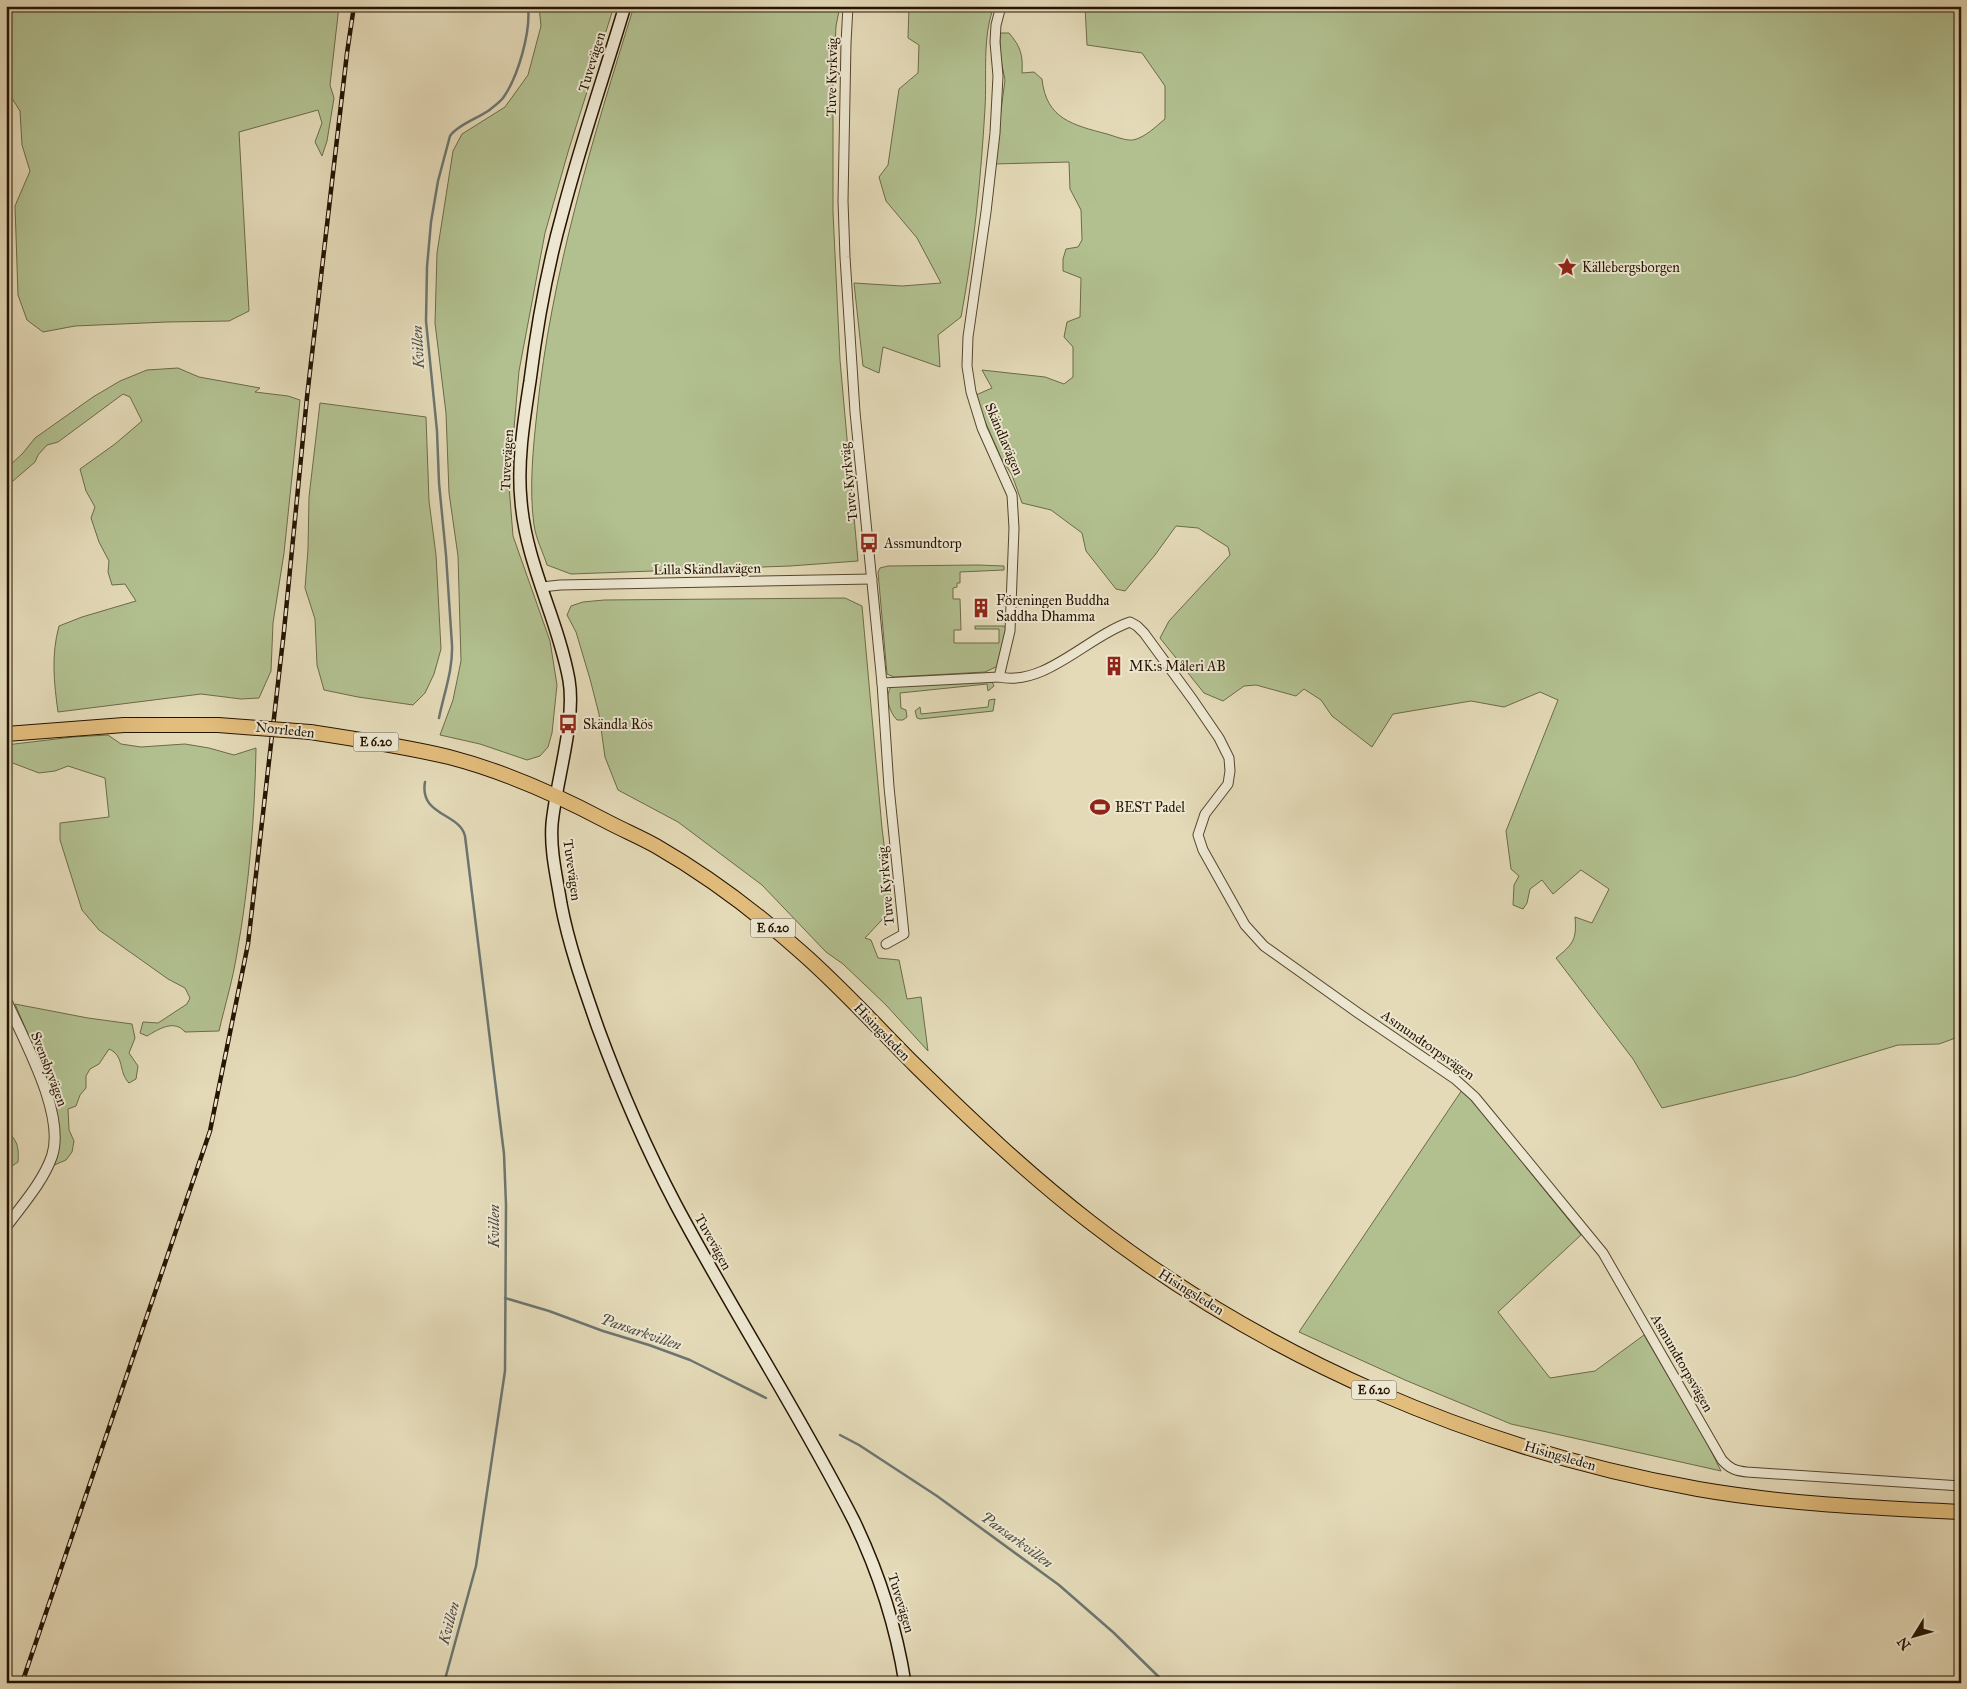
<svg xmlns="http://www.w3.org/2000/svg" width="1967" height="1689" font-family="'IM FELL Great Primer',serif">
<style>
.green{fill:#b2c090;stroke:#6c6a48}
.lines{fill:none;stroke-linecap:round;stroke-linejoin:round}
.stream{stroke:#6c7570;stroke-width:2.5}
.minor-casing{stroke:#55452e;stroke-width:11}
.tertiary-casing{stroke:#55452e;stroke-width:12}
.secondary-casing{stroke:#251300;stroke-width:14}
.trunk-casing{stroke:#251300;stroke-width:16}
.minor{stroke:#ede7d1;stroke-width:9}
.tertiary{stroke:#ede7d1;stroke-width:10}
.secondary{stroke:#ede7d1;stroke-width:11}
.trunk{stroke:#e2bd7c;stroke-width:14}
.rail-casing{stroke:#251300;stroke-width:4.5}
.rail{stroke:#ede7d1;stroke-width:2.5;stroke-dasharray:8;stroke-linecap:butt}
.trunk-bridge-casing{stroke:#251300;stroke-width:16;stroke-linecap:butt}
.trunk-bridge{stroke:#e2bd7c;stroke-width:14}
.labels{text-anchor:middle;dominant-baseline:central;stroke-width:4;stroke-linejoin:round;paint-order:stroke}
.shield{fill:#ede7d1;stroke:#61533f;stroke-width:1}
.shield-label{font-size:12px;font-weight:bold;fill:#251300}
.street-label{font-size:14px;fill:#251300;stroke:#ede7d1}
.poi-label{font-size:14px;fill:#251300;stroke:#ede7d1;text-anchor:start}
.water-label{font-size:15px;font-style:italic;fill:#4f4c41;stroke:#ede7d1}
</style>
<rect width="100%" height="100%" fill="#e4dab8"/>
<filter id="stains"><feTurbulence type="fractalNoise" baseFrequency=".004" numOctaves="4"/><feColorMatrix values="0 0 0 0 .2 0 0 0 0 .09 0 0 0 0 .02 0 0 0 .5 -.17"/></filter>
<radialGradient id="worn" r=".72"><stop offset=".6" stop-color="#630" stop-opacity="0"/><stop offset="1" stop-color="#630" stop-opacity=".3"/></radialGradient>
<g class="green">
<path d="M 6,6 L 339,6 L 330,85 L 334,98 L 327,141 L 322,156 L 315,142 L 322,123 L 318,110 L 239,132 L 249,311 L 229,321 L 167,322 L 75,326 L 43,332 L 27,320 L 18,295 L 15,206 L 30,171 L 22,145 L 20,111 L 6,89 Z"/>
<path d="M 539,6 L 614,6 L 568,152 L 545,233 L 519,371 L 509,486 L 513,536 L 550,641 L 557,685 L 552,733 L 548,747 L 540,756 L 527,760 L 480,744 L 440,735 L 453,700 L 461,661 L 458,556 L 449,493 L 446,413 L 435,323 L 437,253 L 453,151 L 462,134 L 505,107 L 528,75 L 541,26 Z"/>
<path d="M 634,6 L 840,6 L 836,26 L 833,85 L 833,212 L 840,360 L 858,561 L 790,566 L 571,574 L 547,565 C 543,552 536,539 534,525 C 529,488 533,449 537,412 C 551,274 593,138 634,6 Z"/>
<path d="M 909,6 L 994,6 C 982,37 987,75 985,108 C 981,178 974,248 961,317 L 938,335 L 940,367 L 883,347 L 879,373 L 863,366 L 854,283 L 902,286 L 941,283 L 917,238 L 886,201 L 879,177 L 888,165 L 899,89 L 918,73 L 919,45 L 908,38 Z"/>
<path d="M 1085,6 L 1961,6 L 1961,1036 L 1939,1044 L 1898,1045 L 1796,1076 L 1662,1108 L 1633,1059 L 1556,958 C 1573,944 1577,940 1575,917 L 1592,923 L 1609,889 L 1581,870 L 1553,894 L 1542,880 L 1530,889 L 1527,903 L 1523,909 L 1513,905 L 1514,885 L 1519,876 L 1511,869 L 1506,831 L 1558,700 L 1540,692 L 1504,707 L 1471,701 L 1393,714 L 1372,747 L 1332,716 L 1321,700 L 1304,689 L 1296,696 L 1256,685 L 1244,686 L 1223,701 L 1204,693 L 1160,638 L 1169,621 L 1230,555 L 1228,547 L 1198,528 L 1176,526 L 1155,555 L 1125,591 L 1116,589 L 1086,551 L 1082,533 L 1051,510 L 1022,503 L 1012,475 L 1001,458 L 984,419 L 976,395 L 992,388 L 982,370 L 1045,377 L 1064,384 L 1073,377 L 1073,347 L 1064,337 L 1067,322 L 1080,317 L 1081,278 L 1063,271 L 1063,259 L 1066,249 L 1078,247 L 1082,240 L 1081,210 L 1070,189 L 1069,162 L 994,164 L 1005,80 L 1000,55 L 1000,33 L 1009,33 C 1021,47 1023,55 1022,73 L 1034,72 L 1042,79 C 1046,119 1073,125 1107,134 C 1114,136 1126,141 1133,140 C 1146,137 1155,127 1165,119 L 1165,86 L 1142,53 L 1087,45 Z"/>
<path d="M 178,368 L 199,377 L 260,388 L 255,392 L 288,396 L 300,400 L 284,553 L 273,623 L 271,671 L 259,698 L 241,699 L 201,694 L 58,712 C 54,683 51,655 59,626 L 82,617 L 136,601 L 125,584 L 112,585 L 108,572 L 109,561 L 99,542 L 91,518 L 95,507 L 86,491 L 80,469 L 115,444 L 142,421 L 130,397 L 123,394 L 58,442 L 47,445 L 38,455 L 35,462 L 6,487 L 6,469 L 23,453 L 35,438 L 93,397 L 120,381 L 147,370 Z"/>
<path d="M 320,403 L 426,417 L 429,501 L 436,555 L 441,649 L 434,674 L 425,693 L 413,705 L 358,697 L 324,690 L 317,665 L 315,619 L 305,588 L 308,549 L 309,497 Z"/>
<path d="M 978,565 L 1004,566 L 1004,570 L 960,572 L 960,583 L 957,583 L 957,587 L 953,588 L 953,599 L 960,599 L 961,630 L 954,630 L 954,643 L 999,643 L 999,629 L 975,629 L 975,626 L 1004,626 L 1006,629 L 998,666 L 985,672 L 894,677 L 887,674 L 878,572 L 880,568 L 888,566 Z"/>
<path d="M 845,598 L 862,606 L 882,828 L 892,909 L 865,938 L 871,940 L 878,958 L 899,960 L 907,999 L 921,997 L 928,1051 L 886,1005 L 843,964 L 826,952 L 762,885 L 678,822 L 618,790 L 605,757 L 599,714 L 590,679 L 576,632 L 567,615 L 571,606 L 583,602 L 604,600 Z"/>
<path d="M 991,680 L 994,686 L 988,691 L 987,684 L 900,693 L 901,708 L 906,710 L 907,717 L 903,720 L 897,720 C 889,712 884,694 892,686 Z"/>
<path d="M 995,699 L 993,711 L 920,719 L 917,718 L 915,711 L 920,707 L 921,714 L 988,707 L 989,700 Z"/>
<path d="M 108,735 L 121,744 L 141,747 L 185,744 L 209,748 L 234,755 L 256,748 C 255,816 249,886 237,953 C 233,979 225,1005 219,1031 L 185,1032 C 174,1019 159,1029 147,1036 L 140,1033 L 143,1022 L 158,1023 L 187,1004 L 190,998 L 185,988 L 168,979 L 99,930 L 82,910 L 60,840 L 60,823 L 109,817 L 105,778 L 68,766 L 55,771 L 39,773 L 10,762 L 6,763 L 6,745 L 73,737 Z"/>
<path d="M 15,1004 L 88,1018 L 132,1024 L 135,1038 L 129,1053 L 138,1066 L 136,1079 L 129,1083 C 118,1072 125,1056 109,1049 L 99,1064 L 90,1069 L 86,1076 L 86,1088 L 80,1095 L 76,1106 L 68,1109 L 69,1130 L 74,1141 L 72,1152 L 66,1160 L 52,1166 L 57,1146 L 33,1046 Z"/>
<path d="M 1462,1090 L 1476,1105 L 1581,1235 L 1498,1312 L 1550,1378 L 1595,1371 L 1644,1335 L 1704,1437 L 1721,1471 L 1511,1424 L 1405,1380 L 1299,1332 Z"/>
<path d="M 6,1132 C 18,1138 19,1150 18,1162 L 6,1170 Z"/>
</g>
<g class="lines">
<g class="stream">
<path d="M 439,718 C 444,693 453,670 452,645 L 446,555 L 439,483 L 437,431 L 426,321 L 427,267 L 431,222 L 438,181 L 450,136 C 456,126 478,118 488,111 C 493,107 499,103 503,98 C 518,77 531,32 528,6"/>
<path d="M 425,782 C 419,816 460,813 465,836 L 504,1154 L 506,1205 L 505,1371 L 476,1566 L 444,1683"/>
<path d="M 505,1298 L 549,1311 L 603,1331 L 649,1345 L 690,1360 L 766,1398"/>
<path d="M 840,1435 L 859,1445 L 937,1496 L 1059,1585 L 1114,1633 L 1165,1683"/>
</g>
<defs>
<g id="minor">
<path d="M 848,6 L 846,43 L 843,201 L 845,257 L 855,412 L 882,683 L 889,787 L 904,934 L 886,944"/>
<path d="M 542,587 L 560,585 L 872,579"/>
<path d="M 999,677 C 1045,687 1088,636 1130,622 L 1137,626 L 1144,633 L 1193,700 L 1219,738 L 1229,758 L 1230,771 L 1228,784 L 1205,814 L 1198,835 L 1203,850 L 1245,925 L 1264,946 L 1358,1013 L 1455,1079 L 1475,1097 L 1603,1253 L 1722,1460 C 1730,1469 1736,1471 1747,1472 L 1961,1486"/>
<path d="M 882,683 L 999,677 L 1010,631 L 1014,528 L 1012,495 L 982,428 L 971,392 L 967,366 L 968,337 L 986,212 L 995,133 L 998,76 L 995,42 L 996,25 L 1001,6"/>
</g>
<path id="tertiary" d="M 6,1000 C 23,1039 66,1114 52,1156 C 43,1182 22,1205 6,1227"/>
<path id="secondary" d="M 625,6 C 604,76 580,145 562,215 C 547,269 537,325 530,381 C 524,420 517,462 521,501 C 526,564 558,619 569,680 C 576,722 556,781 552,824 C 550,851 557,878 561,904 C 569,946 584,988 598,1028 C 620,1088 646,1148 676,1205 C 733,1312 799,1413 854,1521 C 879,1573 896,1626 905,1683"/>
<g id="trunk">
<path d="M 310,732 C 356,739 403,746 449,757 C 503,771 557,795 606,821 C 623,830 640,837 656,846 C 708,876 756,912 801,952 C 841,987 877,1027 915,1065 C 971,1120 1028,1174 1090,1222 C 1266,1359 1479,1450 1698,1489 C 1784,1504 1873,1508 1961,1512"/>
<path d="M 6,734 L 124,725 L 218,725"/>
</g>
</defs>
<use href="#minor" class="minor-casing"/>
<use href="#tertiary" class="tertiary-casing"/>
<use href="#secondary" class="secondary-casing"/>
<use href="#trunk" class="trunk-casing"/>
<use href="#minor" class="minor"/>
<use href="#tertiary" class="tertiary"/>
<use href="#secondary" class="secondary"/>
<use href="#trunk" class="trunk"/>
<defs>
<path id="rail" d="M 22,1683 L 210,1131 L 248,944 L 284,631 L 307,397 L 347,53 L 354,6"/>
</defs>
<use href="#rail" class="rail-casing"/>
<use href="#rail" class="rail"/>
<defs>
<path id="trunk-bridge" d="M 218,725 L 310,732"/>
</defs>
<use href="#trunk-bridge" class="trunk-bridge-casing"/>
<use href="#trunk-bridge" class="trunk-bridge"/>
</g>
<defs>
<symbol id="sight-bare" viewBox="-9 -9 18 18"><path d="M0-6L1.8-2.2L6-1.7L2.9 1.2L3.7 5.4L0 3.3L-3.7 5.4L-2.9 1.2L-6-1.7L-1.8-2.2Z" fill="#8f2418" stroke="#ede7d1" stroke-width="2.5" paint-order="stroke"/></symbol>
<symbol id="bus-bare" viewBox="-9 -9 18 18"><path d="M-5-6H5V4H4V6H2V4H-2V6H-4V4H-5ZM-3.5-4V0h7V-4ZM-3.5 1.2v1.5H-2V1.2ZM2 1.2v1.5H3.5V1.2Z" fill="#8f2418" stroke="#ede7d1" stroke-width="2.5" paint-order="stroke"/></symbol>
<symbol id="building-bare" viewBox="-9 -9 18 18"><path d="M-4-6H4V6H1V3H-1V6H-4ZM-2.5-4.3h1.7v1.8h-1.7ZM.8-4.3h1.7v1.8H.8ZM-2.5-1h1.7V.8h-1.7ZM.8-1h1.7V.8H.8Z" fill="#8f2418" stroke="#ede7d1" stroke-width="2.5" paint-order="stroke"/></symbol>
<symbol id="stadium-bare" viewBox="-9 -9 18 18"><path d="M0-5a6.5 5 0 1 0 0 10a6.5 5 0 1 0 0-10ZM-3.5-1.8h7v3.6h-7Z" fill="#8f2418" stroke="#ede7d1" stroke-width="2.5" paint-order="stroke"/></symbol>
</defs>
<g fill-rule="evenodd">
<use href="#sight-bare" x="1553" y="253" width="28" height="28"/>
<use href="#bus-bare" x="855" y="529" width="28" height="28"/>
<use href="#building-bare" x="967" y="594" width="28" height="28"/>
<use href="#building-bare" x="1100" y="652" width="28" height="28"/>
<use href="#bus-bare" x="554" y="710" width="28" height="28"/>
<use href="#stadium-bare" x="1086" y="793" width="28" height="28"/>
</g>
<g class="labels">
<g class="shield">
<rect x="353.5" y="732.5" width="45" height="19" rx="4"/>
<rect x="750.5" y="918.5" width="45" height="19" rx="4"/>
<rect x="1351.5" y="1380.5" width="45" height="19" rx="4"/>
</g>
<g class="shield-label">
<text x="376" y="742">E 6.20</text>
<text x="773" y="928">E 6.20</text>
<text x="1374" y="1390">E 6.20</text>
</g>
<g class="street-label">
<text transform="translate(592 62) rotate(-73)">Tuvevägen</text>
<text transform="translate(832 77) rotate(-89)">Tuve Kyrkväg</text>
<text transform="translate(1004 439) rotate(67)">Skändlavägen</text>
<text transform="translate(507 460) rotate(-87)">Tuvevägen</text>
<text transform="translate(849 482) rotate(-96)">Tuve Kyrkväg</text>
<text transform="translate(707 569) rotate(-1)">Lilla Skändlavägen</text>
<text transform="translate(285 730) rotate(6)">Norrleden</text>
<text transform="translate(572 870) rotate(82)">Tuvevägen</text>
<text transform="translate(886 886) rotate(-95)">Tuve Kyrkväg</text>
<text transform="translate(882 1032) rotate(46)">Hisingsleden</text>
<text transform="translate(1428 1045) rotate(35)">Asmundtorpsvägen</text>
<text transform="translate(49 1069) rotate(69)">Svensbyvägen</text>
<text transform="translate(713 1242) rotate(61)">Tuvevägen</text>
<text transform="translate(1191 1292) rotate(32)">Hisingsleden</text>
<text transform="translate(1682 1363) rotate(60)">Asmundtorpsvägen</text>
<text transform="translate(1560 1456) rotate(16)">Hisingsleden</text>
<text transform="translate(901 1603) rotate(73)">Tuvevägen</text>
</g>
<g class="poi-label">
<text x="1582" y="267">Källebergsborgen</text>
<text x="884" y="543">Assmundtorp</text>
<text x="996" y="600">Föreningen Buddha<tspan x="996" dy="16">Saddha Dhamma</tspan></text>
<text x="1129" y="666">MK:s Måleri AB</text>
<text x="583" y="724">Skändla Rös</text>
<text x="1115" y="807">BEST Padel</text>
</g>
<g class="water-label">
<text transform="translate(418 347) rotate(-93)">Kvillen</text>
<text transform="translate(494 1226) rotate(-90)">Kvillen</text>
<text transform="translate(641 1332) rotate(19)">Pansarkvillen</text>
<text transform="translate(1017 1540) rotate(36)">Pansarkvillen</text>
<text transform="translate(449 1623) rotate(-75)">Kvillen</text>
</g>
</g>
<rect width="1967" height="1689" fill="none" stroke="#e4dab8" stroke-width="25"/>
<rect x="8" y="8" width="1952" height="1674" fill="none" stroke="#251300" stroke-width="2.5"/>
<rect x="12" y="12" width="1942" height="1664" fill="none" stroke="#251300"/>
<g transform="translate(1914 1636) rotate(233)" stroke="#ede7d1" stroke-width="4" paint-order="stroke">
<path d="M0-4L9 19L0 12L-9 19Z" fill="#251300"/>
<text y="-8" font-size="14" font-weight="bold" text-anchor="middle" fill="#251300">N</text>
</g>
<rect width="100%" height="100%" filter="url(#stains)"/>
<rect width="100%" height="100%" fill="url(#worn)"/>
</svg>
